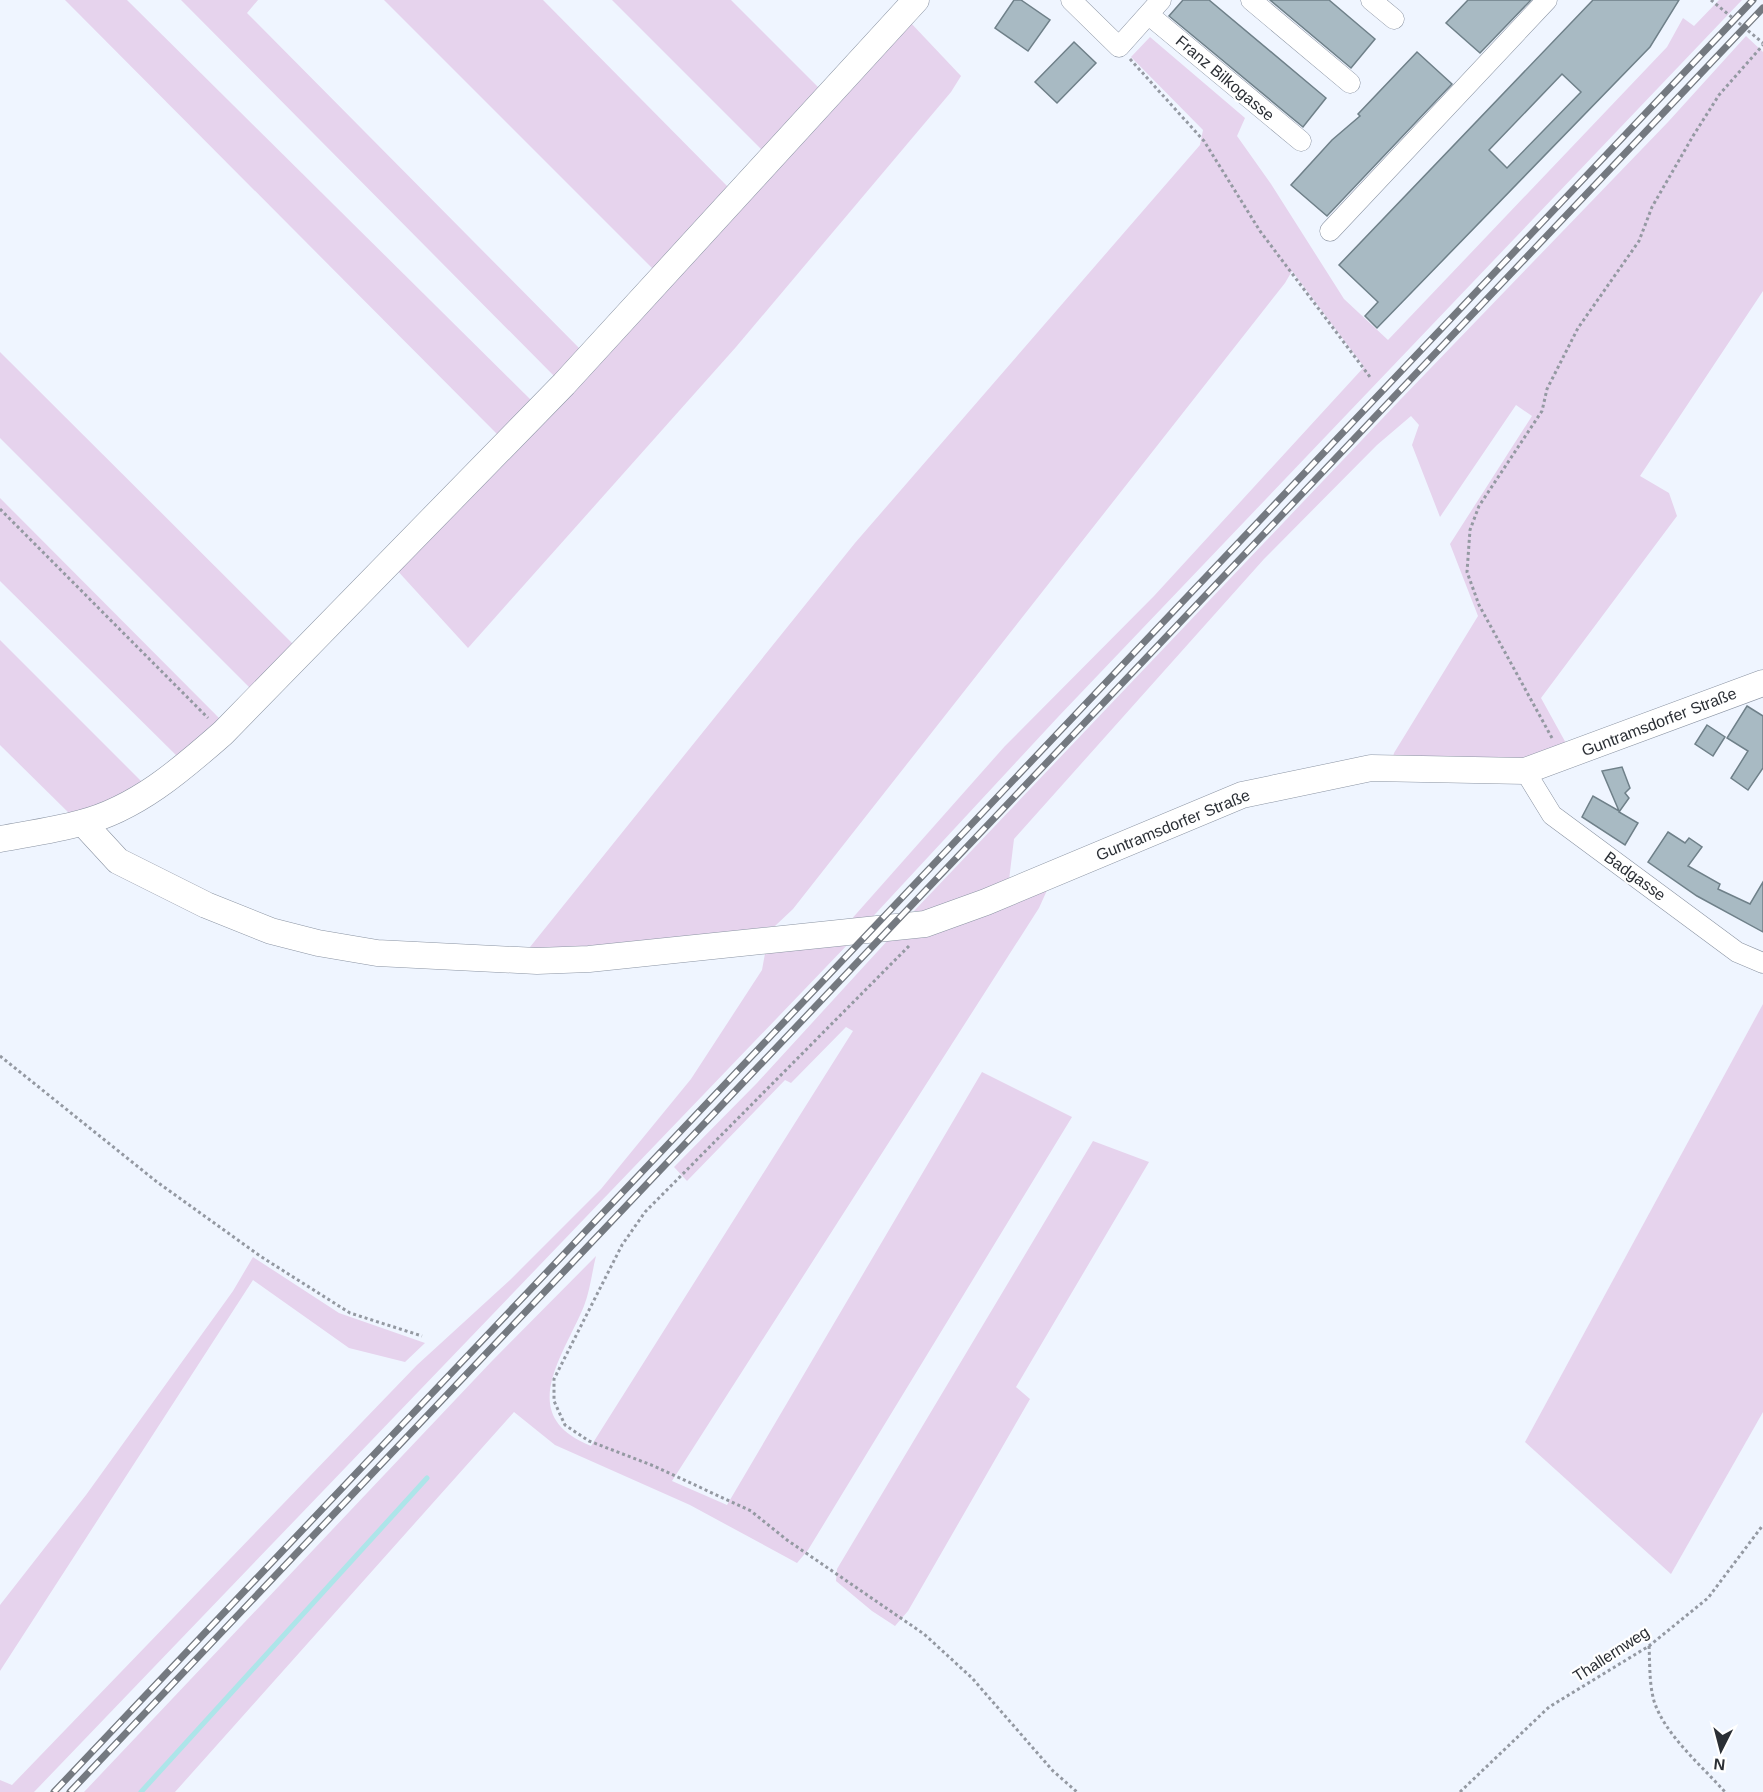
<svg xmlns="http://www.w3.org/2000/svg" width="1763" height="1792" font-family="Helvetica,sans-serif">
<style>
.green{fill:#e6d3ed}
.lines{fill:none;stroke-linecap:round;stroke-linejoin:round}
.stream{stroke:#ade5e9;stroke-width:5}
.building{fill:#a8bac3;stroke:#6f8089;stroke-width:1.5;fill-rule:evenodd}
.minor-casing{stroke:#8b94a3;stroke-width:21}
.tertiary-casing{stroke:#8b94a3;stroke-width:27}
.path{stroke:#9499a2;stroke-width:3;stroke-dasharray:3 3;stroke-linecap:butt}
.minor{stroke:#fff;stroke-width:20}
.tertiary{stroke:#fff;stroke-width:26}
.rail-casing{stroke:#747980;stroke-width:7}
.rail{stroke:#fff;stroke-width:4.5;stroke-dasharray:14;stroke-linecap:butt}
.labels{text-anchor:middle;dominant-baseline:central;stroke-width:4.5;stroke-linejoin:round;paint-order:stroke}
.street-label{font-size:16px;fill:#2b2f35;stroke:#fff}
</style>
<rect width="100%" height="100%" fill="#eff5ff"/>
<g class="green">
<path d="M 65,0 L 127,0 L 534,403 L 500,437 Z"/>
<path d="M 181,0 L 258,0 L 247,13 L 583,352 L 557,379 Z"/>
<path d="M 384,0 L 543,0 L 732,191 L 657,273 Z"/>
<path d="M 612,0 L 731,0 L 823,92 L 768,156 Z"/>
<path d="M 1719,0 L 1742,0 L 1058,717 L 865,925 L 849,922 L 1005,746 L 1154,596 L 1364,367 L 1292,271 L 1285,283 L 793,909 L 775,926 L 586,950 L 526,952 L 855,543 L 1200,145 L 1203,130 L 1131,57 L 1150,37 L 1245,118 L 1237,136 L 1271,184 L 1344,299 L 1388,340 L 1667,47 L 1683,18 L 1694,26 Z"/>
<path d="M 909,21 L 961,76 L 951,92 L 736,347 L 468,648 L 395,568 Z"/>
<path d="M 1746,36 L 1763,52 L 1763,291 L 1640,476 L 1669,493 L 1677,516 L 1541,698 L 1567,745 L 1521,761 L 1392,761 L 1394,753 L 1478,616 L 1450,544 L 1532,416 L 1516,405 L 1440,517 L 1412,445 L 1419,425 L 1411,416 L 1377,445 L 1264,559 L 1014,839 L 1009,880 L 929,911 L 914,911 L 1399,401 L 1668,122 Z"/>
<path d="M 0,352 L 295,646 L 253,691 L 0,438 Z"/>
<path d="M 0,498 L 223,722 L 181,760 L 0,581 Z"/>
<path d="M 0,640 L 144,784 L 72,816 L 0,745 Z"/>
<path d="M 1048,888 L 1039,908 L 672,1481 L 727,1505 L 982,1072 L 1072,1117 L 808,1550 L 797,1563 L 690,1505 L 555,1445 L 514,1412 L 175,1792 L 84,1792 L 491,1362 L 596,1256 C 592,1272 590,1291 584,1306 C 563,1357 515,1416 591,1446 L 853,1031 L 846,1027 L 791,1083 L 785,1080 L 687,1181 L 674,1167 L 757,1083 L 888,940 L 919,937 Z"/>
<path d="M 850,942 L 34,1792 L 0,1792 L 0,1780 L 12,1785 L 417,1365 L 510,1280 L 601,1189 L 691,1079 L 762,970 L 766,948 Z"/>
<path d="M 1763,1004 L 1763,1412 L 1671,1574 L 1525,1442 Z"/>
<path d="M 1093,1141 L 1149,1162 L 1016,1387 L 1030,1399 L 908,1611 L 895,1626 L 872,1611 L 836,1581 L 837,1569 Z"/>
<path d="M 253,1257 L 339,1313 L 425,1343 L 405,1362 L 349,1348 L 253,1280 L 0,1671 L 0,1605 L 86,1495 L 233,1291 Z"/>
</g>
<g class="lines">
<path class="stream" d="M 141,1792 L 427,1478"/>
</g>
<g class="building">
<path d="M 1014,0 L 1021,0 L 1050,20 L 1028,51 L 995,28 Z"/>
<path d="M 1183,0 L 1209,0 L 1326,98 L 1303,127 L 1169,16 Z"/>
<path d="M 1270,0 L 1329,0 L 1375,39 L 1351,68 Z"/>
<path d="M 1468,0 L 1531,0 L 1480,53 L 1446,23 Z"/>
<path d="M 1593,0 L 1679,0 L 1650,47 L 1377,328 L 1365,316 L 1378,302 L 1339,265 ZM 1562,74 L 1581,92 L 1507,168 L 1489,150 Z"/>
<path d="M 1074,42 L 1096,63 L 1057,103 L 1035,82 Z"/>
<path d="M 1417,52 L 1452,84 L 1327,216 L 1291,185 L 1332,140 L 1360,116 L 1358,114 Z"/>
<path d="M 1747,706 L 1763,716 L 1763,768 L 1748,790 L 1731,778 L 1748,751 L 1727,738 Z"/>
<path d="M 1707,725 L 1725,737 L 1713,756 L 1695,744 Z"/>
<path d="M 1622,767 L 1630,788 L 1625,793 L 1629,798 L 1619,812 L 1638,823 L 1625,845 L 1582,817 L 1593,796 L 1619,811 L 1602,771 Z"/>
<path d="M 1668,832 L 1685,843 L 1689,838 L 1702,847 L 1688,866 L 1720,884 L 1718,889 L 1750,904 L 1763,882 L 1763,932 L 1697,896 L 1648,862 Z"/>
</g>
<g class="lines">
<defs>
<g id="minor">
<path d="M 1071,0 L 1119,47 L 1161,0"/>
<path d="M 1251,0 L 1350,83"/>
<path d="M 1371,0 L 1394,19"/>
<path d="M 1149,15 L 1301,141"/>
<path d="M 1330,231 L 1547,0"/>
<path d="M 1525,771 L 1552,815 L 1737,952 L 1763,963"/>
</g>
<g id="tertiary">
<path d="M 83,823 L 118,861 L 206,905 L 271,931 L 318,943 L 377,953 L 537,961 L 589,959 L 925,924 L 986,902 L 1242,795 L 1371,768 L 1525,771 L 1763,683"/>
<path d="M 0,839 C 27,834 55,830 81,823 C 136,809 181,770 223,733 L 564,384 L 916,0"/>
</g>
</defs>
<use href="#minor" class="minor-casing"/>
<use href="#tertiary" class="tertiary-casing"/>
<g class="path">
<path d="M 1711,0 L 1763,43"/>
<path d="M 1130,59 L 1204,141 L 1260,231 L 1370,377"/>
<path d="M 0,509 L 208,718"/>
<path d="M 1552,738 L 1479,605 L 1467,572 L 1470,530 L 1479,506 L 1542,411 L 1547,389 L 1578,328 L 1639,241 L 1652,207 L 1693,136 L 1719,95 L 1763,45"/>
<path d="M 909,946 L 645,1212 L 622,1245 L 554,1379 L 554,1401 L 565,1425 L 589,1441 L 654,1466 L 751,1511 L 787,1540 L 924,1634 L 972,1678 L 1053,1771 L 1077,1792"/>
<path d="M 0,1056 L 157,1182 L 260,1256 L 350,1313 L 422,1336"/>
<path d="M 1649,1646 C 1650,1664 1649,1683 1654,1701 C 1665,1735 1701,1765 1725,1792"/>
<path d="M 1460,1792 L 1549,1707 L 1649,1646 L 1708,1598 L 1763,1525"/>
</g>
<use href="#minor" class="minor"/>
<use href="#tertiary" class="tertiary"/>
<defs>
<g id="rail">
<path d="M 54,1792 L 1753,0"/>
<path d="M 70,1792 L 1763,8"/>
</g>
</defs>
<use href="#rail" class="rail-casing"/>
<use href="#rail" class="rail"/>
</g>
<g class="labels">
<g class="street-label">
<text transform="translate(1225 78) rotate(40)">Franz Bilkogasse</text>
<text transform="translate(1659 722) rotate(-21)">Guntramsdorfer Straße</text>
<text transform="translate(1173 825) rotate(-22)">Guntramsdorfer Straße</text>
<text transform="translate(1635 876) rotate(36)">Badgasse</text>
<text transform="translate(1611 1654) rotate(-33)">Thallernweg</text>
</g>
</g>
<g transform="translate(1721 1750) rotate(186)" stroke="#ffffff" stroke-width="4.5" paint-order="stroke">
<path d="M0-4.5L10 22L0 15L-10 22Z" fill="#2b2f35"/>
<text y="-9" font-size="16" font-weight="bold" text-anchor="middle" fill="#2b2f35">N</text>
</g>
</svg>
